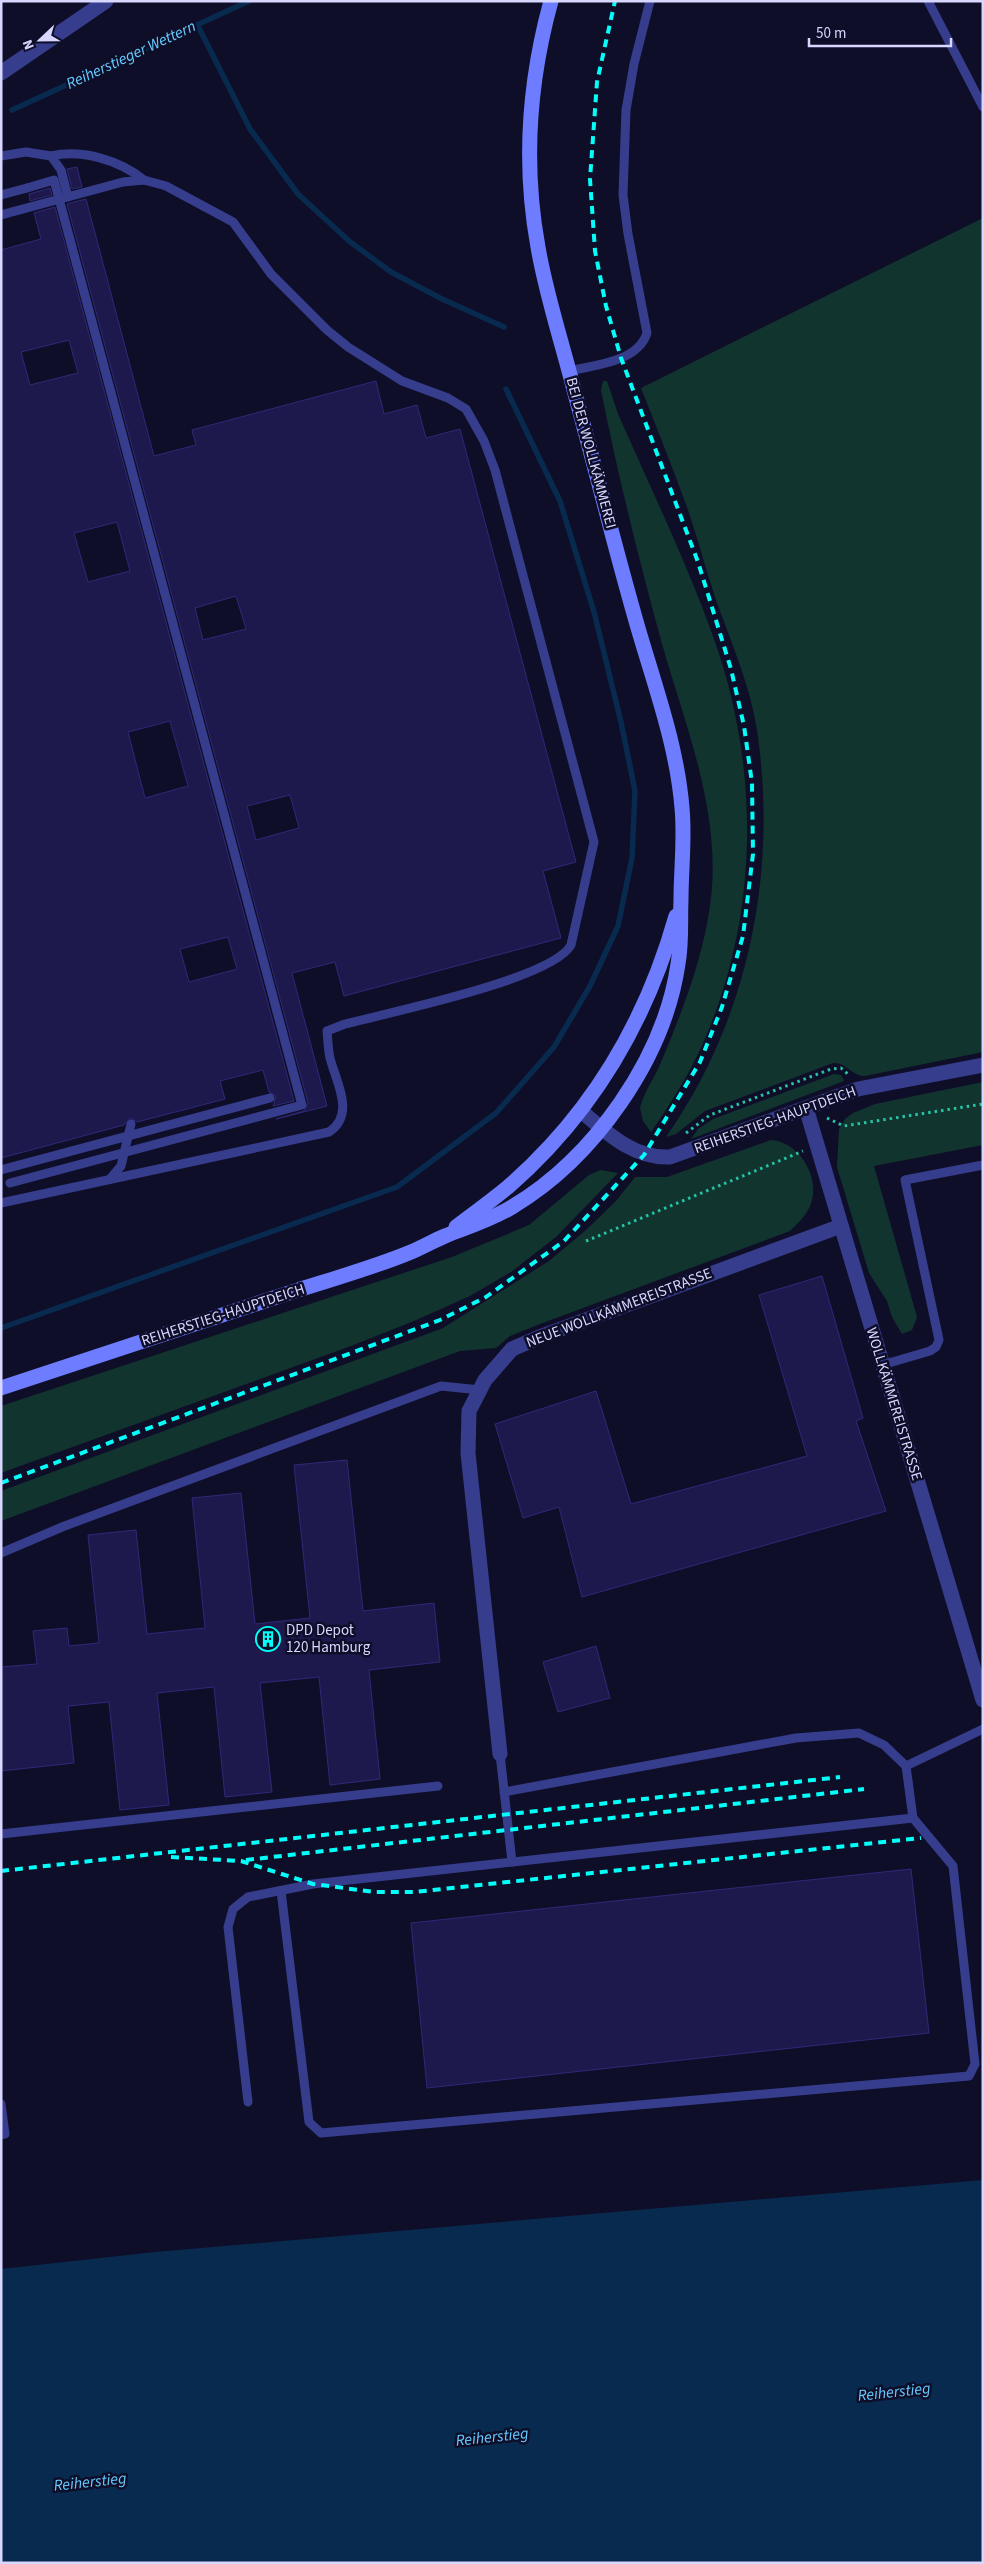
<svg xmlns="http://www.w3.org/2000/svg" width="984" height="2564" font-family="'Source Sans 3',sans-serif">
<style>
.green{fill:#11342e}
.water{fill:#082a4e}
.lines{fill:none;stroke-linecap:round;stroke-linejoin:round}
.stream{stroke:#082a4e;stroke-width:5.5}
.building{fill:#1d194c;stroke:#2f2979;fill-rule:evenodd}
.path{stroke:#27c3a6;stroke-width:3;stroke-dasharray:2.5 4;stroke-linecap:butt}
.lane{stroke:#363d8c;stroke-width:9}
.street{stroke:#363d8c;stroke-width:15}
.secondary{stroke:#6e7cff;stroke-width:15}
.rail{stroke:#03fff9;stroke-width:4;stroke-dasharray:8 6;stroke-linecap:butt}
.lane-bridge{stroke:#363d8c;stroke-width:9}
.labels{text-anchor:middle;dominant-baseline:central;stroke-width:5;stroke-linejoin:round;paint-order:stroke}
.street-label{font-size:15px;fill:#d7d7ff;stroke:#0f0e29}
.poi-label{font-size:15px;fill:#d7d7ff;stroke:#0f0e29;text-anchor:start}
.water-label{font-size:16px;font-style:italic;fill:#65cbff;stroke:#0f0e29}
</style>
<rect width="100%" height="100%" fill="#0f0e29"/>
<g class="green">
<path d="M 983,218 L 983,1052 L 865,1076 C 852,1076 846,1062 833,1063 L 705,1111 L 676,1134 L 666,1137 C 748,1020 777,876 758,737 C 752,689 732,645 716,600 C 706,570 698,540 688,510 C 673,469 657,428 641,388 Z"/>
<path d="M 603,381 L 607,381 L 618,414 C 651,489 687,563 714,639 C 762,774 759,927 697,1056 C 684,1083 668,1107 651,1132 L 643,1121 L 640,1108 C 644,1091 656,1076 662,1060 C 683,1009 702,961 710,906 C 723,816 686,728 662,644 C 639,560 618,476 601,390 Z"/>
<path d="M 834,1074 L 841,1075 L 844,1081 L 691,1139 L 698,1129 L 713,1119 Z"/>
<path d="M 983,1082 L 983,1145 L 874,1166 L 917,1317 L 912,1330 L 902,1334 L 892,1317 L 887,1301 L 869,1273 L 837,1167 L 839,1129 L 845,1119 L 853,1113 L 875,1104 Z"/>
<path d="M 771,1140 C 797,1141 819,1174 812,1200 C 809,1213 799,1222 790,1231 L 540,1324 L 510,1336 L 496,1348 L 460,1351 L 1,1521 L 1,1491 L 443,1328 L 549,1261 L 586,1230 L 616,1201 L 635,1177 L 667,1177 Z"/>
<path d="M 600,1170 L 618,1173 L 556,1237 L 511,1272 L 470,1296 L 414,1321 L 351,1346 L 1,1473 L 1,1406 L 452,1257 L 529,1225 L 589,1175 Z"/>
</g>
<path class="water" d="M 983,2180 L 983,2563 L 1,2563 L 1,2269 L 155,2252 Z"/>
<g class="lines">
<g class="stream">
<path d="M 198,26 L 250,129 L 298,194 L 349,241 L 391,272 L 440,298 L 504,327"/>
<path d="M 12,110 L 249,1"/>
<path d="M 1,1328 L 397,1187 L 496,1113 L 554,1047 L 590,986 L 618,926 L 632,858 L 635,791 L 621,722 L 594,612 L 560,501 L 506,389"/>
</g>
</g>
<g class="building">
<path d="M 77,167 L 82,187 L 72,189 L 67,169 Z"/>
<path d="M 50,188 L 52,195 L 30,201 L 29,194 Z"/>
<path d="M 86,199 L 154,456 L 196,445 L 192,430 L 376,381 L 384,414 L 417,405 L 426,438 L 460,429 L 576,862 L 543,871 L 561,938 L 344,996 L 335,962 L 292,973 L 327,1106 L 276,1119 L 304,1111 L 308,1103 L 67,204 ZM 236,596 L 246,629 L 203,640 L 195,608 ZM 290,795 L 299,828 L 256,840 L 247,806 Z"/>
<path d="M 55,207 L 294,1101 L 273,1106 L 276,1096 L 269,1092 L 263,1070 L 220,1081 L 225,1099 L 137,1122 L 130,1118 L 124,1125 L 1,1158 L 1,250 L 41,239 L 34,213 ZM 69,340 L 78,373 L 30,385 L 21,352 ZM 117,522 L 130,571 L 88,582 L 74,533 ZM 170,721 L 188,786 L 145,798 L 128,732 ZM 228,937 L 237,969 L 189,982 L 180,949 Z"/>
<path d="M 822,1276 L 863,1418 L 856,1421 L 886,1511 L 582,1597 L 559,1507 L 523,1518 L 495,1424 L 596,1391 L 631,1504 L 807,1456 L 759,1295 Z"/>
<path d="M 347,1460 L 363,1611 L 434,1603 L 440,1662 L 369,1670 L 380,1779 L 330,1785 L 319,1677 L 260,1683 L 272,1792 L 225,1797 L 214,1687 L 157,1693 L 169,1805 L 120,1810 L 109,1702 L 68,1706 L 74,1763 L 1,1771 L 1,1667 L 37,1664 L 33,1631 L 67,1628 L 69,1646 L 99,1643 L 88,1535 L 136,1530 L 147,1634 L 205,1628 L 192,1498 L 241,1493 L 255,1624 L 310,1618 L 294,1465 Z"/>
<path d="M 596,1646 L 610,1698 L 558,1712 L 543,1662 Z"/>
<path d="M 911,1869 L 929,2033 L 427,2088 L 411,1923 Z"/>
</g>
<g class="lines">
<g class="path">
<path d="M 827,1118 L 844,1126 L 983,1104"/>
<path d="M 686,1133 L 710,1115 L 831,1069 L 841,1068 L 850,1076"/>
<path d="M 586,1241 L 803,1151"/>
</g>
<g class="lane">
<path d="M 928,1 L 983,107"/>
<path d="M 1,156 L 26,152 L 51,156 L 61,170 L 68,197"/>
<path d="M 51,156 C 82,149 119,160 144,180"/>
<path d="M 1,195 L 27,188"/>
<path d="M 1,215 L 123,182 L 144,180 L 166,186 L 233,222 L 271,274 L 327,330 L 348,347 L 402,381 L 448,398 L 466,409 L 484,441 L 495,470 L 594,842 L 571,945 C 553,979 387,1013 345,1024 L 327,1031 C 328,1040 328,1049 330,1058 C 336,1082 356,1114 329,1132 L 1,1203"/>
<path d="M 569,371 C 595,365 638,362 647,333 L 628,234 L 623,195 L 626,110 L 634,64 L 650,1"/>
<path d="M 110,1179 L 121,1166 L 131,1124"/>
<path d="M 882,1365 L 930,1351 L 936,1347 L 939,1340 L 905,1180 L 983,1165"/>
<path d="M 1,1553 L 62,1527 L 441,1386 L 480,1390"/>
<path d="M 500,1754 L 512,1862"/>
<path d="M 504,1792 L 796,1738 L 859,1733 L 884,1745 L 906,1766"/>
<path d="M 1,1834 L 438,1786"/>
<path d="M 281,1891 L 309,2122 L 321,2133 L 969,2076 L 975,2064 L 953,1866 L 913,1818 L 906,1766 L 983,1729"/>
<path d="M 248,2102 L 228,1927 L 233,1909 L 248,1897 L 313,1884 L 913,1818"/>
<path d="M 1,2104 L 5,2134 L 1,2135"/>
</g>
<g class="street">
<path d="M 1,73 L 106,1"/>
<path d="M 806,1108 L 983,1700"/>
<path d="M 581,1111 C 607,1133 634,1159 670,1157 L 858,1089 L 983,1065"/>
<path d="M 500,1754 L 468,1453 L 469,1411 L 485,1380 L 512,1349 L 542,1336 L 841,1226"/>
</g>
<g class="secondary">
<path d="M 456,1227 C 473,1214 491,1201 508,1187 C 592,1114 646,1022 676,916"/>
<path d="M 1,1388 C 100,1355 199,1323 298,1290 C 336,1278 375,1267 411,1252 C 423,1247 433,1241 445,1236 C 467,1227 491,1220 512,1207 C 594,1158 664,1059 678,964 C 682,942 680,921 681,900 C 681,869 685,839 682,808 C 677,744 653,681 636,621 C 614,544 595,467 574,390 C 562,342 546,295 538,247 C 523,165 529,81 551,1"/>
</g>
<g class="rail">
<path d="M 1,1483 L 440,1320 L 486,1297 L 564,1241 L 644,1155 L 700,1062 L 722,1007 L 743,936 L 753,854 L 752,783 L 744,726 L 731,669 L 698,562 L 621,358 L 606,306 L 595,251 L 590,179 L 597,82 L 615,1"/>
<path d="M 171,1857 L 241,1861 L 313,1884 L 375,1892 L 414,1892 L 921,1838"/>
<path d="M 246,1860 L 864,1789"/>
<path d="M 1,1871 L 840,1777"/>
</g>
<g class="lane-bridge">
<path d="M 1,1170 L 270,1098"/>
<path d="M 10,1183 L 302,1105 L 54,180 L 27,188"/>
</g>
</g>
<defs>
<symbol id="building-ring" viewBox="-11 -11 22 22"><circle r="9.5" fill="#0f0e29" stroke="#03fff9" stroke-width="1.5"/><path d="M-4-6H4V6H1V3H-1V6H-4ZM-2.5-4.3h1.7v1.8h-1.7ZM.8-4.3h1.7v1.8H.8ZM-2.5-1h1.7V.8h-1.7ZM.8-1h1.7V.8H.8Z" fill="#03fff9"/></symbol>
</defs>
<g fill-rule="evenodd">
<use href="#building-ring" x="254" y="1625" width="28" height="28"/>
</g>
<g class="labels">
<g class="street-label">
<text transform="translate(591 453) rotate(75)">BEI DER WOLLKÄMMEREI</text>
<text transform="translate(775 1120) rotate(-20)">REIHERSTIEG-HAUPTDEICH</text>
<text transform="translate(619 1308) rotate(-21)">NEUE WOLLKÄMMEREISTRASSE</text>
<text transform="translate(223 1315) rotate(-18)">REIHERSTIEG-HAUPTDEICH</text>
<text transform="translate(894 1404) rotate(73)">WOLLKÄMMEREISTRASSE</text>
</g>
<g class="poi-label">
<text x="286" y="1630">DPD Depot<tspan x="286" dy="17">120 Hamburg</tspan></text>
</g>
<g class="water-label">
<text transform="translate(131 55) rotate(-25)">Reiherstieger Wettern</text>
<text transform="translate(894 2392) rotate(-6)">Reiherstieg</text>
<text transform="translate(492 2437) rotate(-6)">Reiherstieg</text>
<text transform="translate(90 2482) rotate(-6)">Reiherstieg</text>
</g>
</g>
<rect width="984" height="2564" fill="none" stroke="#d7d7ff" stroke-width="5"/>
<g transform="translate(40 40) rotate(248)" stroke="#0f0e29" stroke-width="4" paint-order="stroke">
<path d="M0-4L9 19L0 12L-9 19Z" fill="#d7d7ff"/>
<text y="-8" font-size="14" font-weight="bold" text-anchor="middle" fill="#d7d7ff">N</text>
</g>
<path d="M809 38v8h142v-8" fill="none" stroke="#d7d7ff" stroke-width="2.5"/>
<text x="816" y="38" font-size="15" fill="#d7d7ff" stroke="#0f0e29" stroke-width="4" paint-order="stroke">50 m</text>
</svg>
